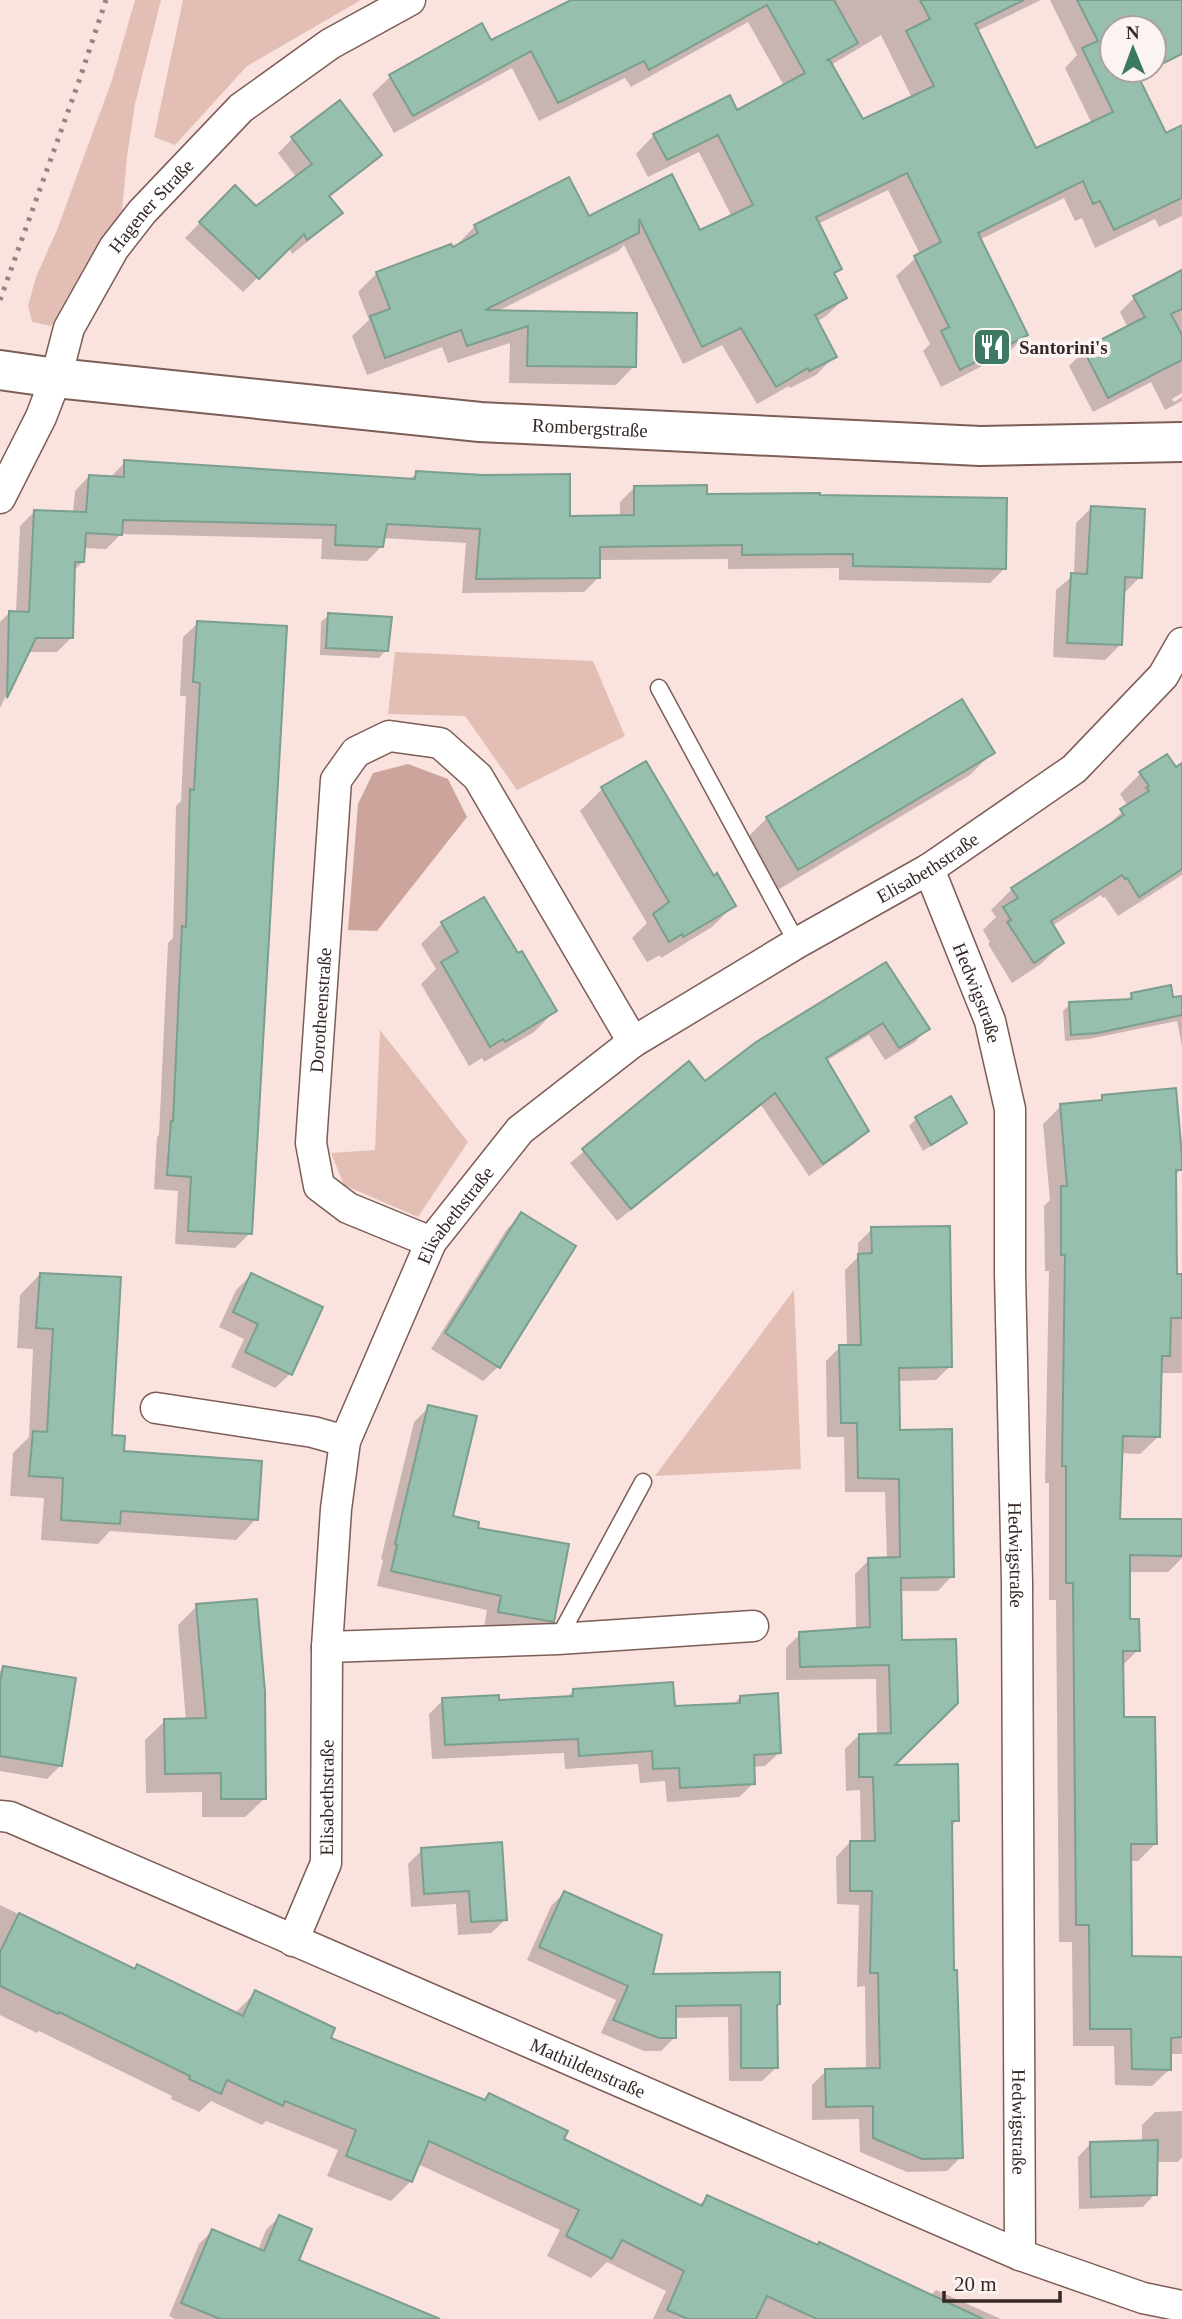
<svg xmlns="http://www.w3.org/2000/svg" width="1182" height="2319" font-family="'Times New Roman',serif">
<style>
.green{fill:#e3beb5}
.forest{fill:#cda49b}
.shadow{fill:#0003;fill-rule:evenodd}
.building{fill:#96bfad;stroke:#7c9e8f;stroke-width:2}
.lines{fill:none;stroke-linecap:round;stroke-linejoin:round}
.lane-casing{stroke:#7d5d56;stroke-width:19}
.street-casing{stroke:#7d5d56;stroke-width:33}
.secondary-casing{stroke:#7d5d56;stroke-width:42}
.lane{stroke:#fff;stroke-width:16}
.street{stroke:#fff;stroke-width:30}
.secondary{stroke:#fff;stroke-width:38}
.rail{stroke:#968480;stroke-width:5;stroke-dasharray:3.5 7;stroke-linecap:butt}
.labels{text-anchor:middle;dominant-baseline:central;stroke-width:7;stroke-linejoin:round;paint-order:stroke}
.street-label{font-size:19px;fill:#362825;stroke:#fcf4f3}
.poi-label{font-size:19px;font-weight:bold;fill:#362825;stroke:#fcf4f3;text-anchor:start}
</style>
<rect width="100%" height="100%" fill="#fae3de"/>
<g class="green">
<path d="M 135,0 L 161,0 L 135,104 L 127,157 L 122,211 L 86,264 L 51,326 L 32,322 L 28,306 L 36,277 L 57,230 L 112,80 Z"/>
<path d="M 183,0 L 361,0 L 247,66 L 175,145 L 154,137 Z"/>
<path d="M 395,652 L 593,661 L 625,736 L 517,790 L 465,716 L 388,714 Z"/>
<path d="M 380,1030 L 468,1142 L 418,1217 L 344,1185 L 331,1153 L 375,1150 Z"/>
<path d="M 794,1290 L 801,1469 L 655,1476 Z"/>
</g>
<path class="forest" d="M 408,764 L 448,779 L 467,817 L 377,931 L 348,930 L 358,804 L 373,773 Z"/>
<g class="shadow">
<path d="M 581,0 L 1041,0 L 977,31 L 1035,150 L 1092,124 L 1065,68 L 1077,55 L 1050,0 L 1182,0 L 1182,29 L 1154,49 L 1154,28 L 1112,28 L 1112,70 L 1150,70 L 1139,81 L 1165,135 L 1182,127 L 1182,216 L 1159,227 L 1155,219 L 1095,248 L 1082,218 L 1075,221 L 1064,198 L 979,240 L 1026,335 L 1008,353 L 941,387 L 923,351 L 930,344 L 896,276 L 920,254 L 888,190 L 818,224 L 840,268 L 833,275 L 845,298 L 826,316 L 816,322 L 834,357 L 816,375 L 790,388 L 789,386 L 757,404 L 722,345 L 683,364 L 624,245 L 618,251 L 496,312 L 634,366 L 616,385 L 509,383 L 510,343 L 448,363 L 442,347 L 367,375 L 352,336 L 369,320 L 358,292 L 377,273 L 458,246 L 457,245 L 475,226 L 588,218 L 671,176 L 700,233 L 732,217 L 699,152 L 648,177 L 636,154 L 654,135 L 736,112 L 784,86 L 748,22 L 631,87 L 625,78 L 539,121 L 512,68 L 394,133 L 372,94 L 391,76 L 491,43 ZM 881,35 L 912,98 L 863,121 L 831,65 Z"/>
<path d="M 293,138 L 380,155 L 365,169 L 328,198 L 340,213 L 325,228 L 292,254 L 289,247 L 243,292 L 185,238 L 235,187 L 256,209 L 297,178 L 278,153 Z"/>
<path d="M 1182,278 L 1182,393 L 1172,399 L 1174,402 L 1182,397 L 1182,401 L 1165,410 L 1151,382 L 1093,412 L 1069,366 L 1084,351 L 1128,328 L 1120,312 L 1135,297 Z"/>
<path d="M 125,462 L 409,480 L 417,473 L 568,518 L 620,517 L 620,502 L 635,487 L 706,496 L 1005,568 L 990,583 L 839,580 L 839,568 L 728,569 L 728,559 L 598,560 L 598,578 L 584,592 L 462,593 L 466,543 L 383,538 L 382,546 L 367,561 L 321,559 L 322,539 L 121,534 L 106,549 L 83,548 L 83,562 L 73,571 L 71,638 L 57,652 L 27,652 L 0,708 L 0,622 L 10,612 L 16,613 L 20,526 L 35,511 L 73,513 L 75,491 L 89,476 L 110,478 Z"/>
<path d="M 1091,508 L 1140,577 L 1125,592 L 1123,592 L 1120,645 L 1105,660 L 1053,657 L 1056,590 L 1074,575 L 1076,523 Z"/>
<path d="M 329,615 L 386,650 L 379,658 L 320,655 L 321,622 Z"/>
<path d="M 198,623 L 250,1233 L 235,1248 L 175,1244 L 178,1191 L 154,1189 L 157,1137 L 159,1135 L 168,943 L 173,938 L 176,806 L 181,801 L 186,696 L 180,696 L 183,637 Z"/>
<path d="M 992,753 L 970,775 L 776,891 L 745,840 L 767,818 Z"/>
<path d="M 1141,773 L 1182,804 L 1182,875 L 1118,916 L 1105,897 L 1103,898 L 1101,895 L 1052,926 L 1062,943 L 1041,964 L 1012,983 L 988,944 L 990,942 L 983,930 L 996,917 L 991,910 L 1012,889 L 1101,832 L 1128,806 L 1120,794 Z"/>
<path d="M 602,789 L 713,878 L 734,905 L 712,927 L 661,958 L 660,955 L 647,962 L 632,938 L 647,923 L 580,811 Z"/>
<path d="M 442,923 L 517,955 L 555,1011 L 534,1032 L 484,1062 L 482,1058 L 469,1066 L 421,984 L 436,969 L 421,944 Z"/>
<path d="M 885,964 L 928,1028 L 915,1042 L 885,1060 L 869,1035 L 826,1061 L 867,1131 L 854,1144 L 809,1176 L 761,1105 L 617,1221 L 570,1163 L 689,1064 L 705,1083 Z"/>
<path d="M 1132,995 L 1182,998 L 1182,1046 L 1177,1021 L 1089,1039 L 1065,1041 L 1063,1011 L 1070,1004 L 1125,1001 Z"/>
<path d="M 1103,1097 L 1181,1169 L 1174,1177 L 1175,1276 L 1182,1276 L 1182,1373 L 1160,1373 L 1158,1437 L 1140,1454 L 1121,1453 L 1118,1521 L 1182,1521 L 1182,1558 L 1168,1572 L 1128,1572 L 1128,1621 L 1138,1650 L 1122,1666 L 1123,1719 L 1155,1844 L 1138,1861 L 1130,1861 L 1131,1957 L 1182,1959 L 1182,2054 L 1170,2054 L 1170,2069 L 1152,2086 L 1115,2085 L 1114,2046 L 1073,2046 L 1072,1942 L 1059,1942 L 1056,1600 L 1049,1600 L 1049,1483 L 1045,1483 L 1049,1271 L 1045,1271 L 1044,1206 L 1050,1200 L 1043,1124 L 1061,1106 L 1097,1103 Z"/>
<path d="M 951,1098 L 965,1122 L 958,1129 L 923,1151 L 909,1126 L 916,1119 Z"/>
<path d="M 522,1214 L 498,1367 L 483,1381 L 431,1349 L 507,1229 Z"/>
<path d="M 872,1229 L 950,1366 L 936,1380 L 898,1381 L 899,1431 L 952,1576 L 938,1591 L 899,1591 L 891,1767 L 957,1820 L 951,1827 L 952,1972 L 961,2157 L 947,2171 L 907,2172 L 860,2152 L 859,2119 L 812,2120 L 812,2085 L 826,2071 L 866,2070 L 865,1986 L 857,1987 L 859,1905 L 837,1904 L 836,1857 L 850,1842 L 861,1842 L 860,1790 L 846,1791 L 845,1749 L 859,1735 L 877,1735 L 876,1679 L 786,1680 L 786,1648 L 800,1634 L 856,1630 L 855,1574 L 869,1560 L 887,1559 L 885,1492 L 845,1492 L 844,1437 L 827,1437 L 826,1361 L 840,1347 L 847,1347 L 845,1270 L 858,1257 L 858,1243 Z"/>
<path d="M 40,1274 L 111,1437 L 123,1453 L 256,1519 L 236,1540 L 110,1531 L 98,1544 L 41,1540 L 44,1498 L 10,1496 L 13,1453 L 29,1437 L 33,1349 L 17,1348 L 20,1295 Z"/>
<path d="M 251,1275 L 290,1374 L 275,1388 L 231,1367 L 244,1339 L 219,1327 L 236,1290 Z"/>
<path d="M 429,1407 L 451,1517 L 476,1529 L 553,1621 L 538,1636 L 484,1627 L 487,1610 L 377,1586 L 383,1560 L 381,1559 L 414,1422 Z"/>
<path d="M 197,1606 L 265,1798 L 245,1817 L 202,1817 L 202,1792 L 146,1793 L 145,1740 L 165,1721 L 186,1721 L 178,1625 Z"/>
<path d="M 3,1668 L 61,1765 L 47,1779 L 0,1771 L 0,1671 Z"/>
<path d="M 573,1691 L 673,1708 L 733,1705 L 740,1697 L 780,1752 L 765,1766 L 753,1767 L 754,1783 L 739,1797 L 667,1802 L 665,1781 L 640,1783 L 638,1764 L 565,1769 L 564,1753 L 432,1759 L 429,1714 L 443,1700 L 498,1701 L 566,1698 Z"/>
<path d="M 422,1850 L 505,1920 L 491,1933 L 458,1935 L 456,1904 L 411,1907 L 408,1864 Z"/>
<path d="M 564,1893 L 651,1976 L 775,2007 L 776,2068 L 762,2081 L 729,2081 L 728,2017 L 674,2018 L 675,2037 L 661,2051 L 644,2051 L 601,2033 L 616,2000 L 527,1960 L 551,1906 Z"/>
<path d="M 0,1905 L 134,1970 L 138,1966 L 235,2013 L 255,1993 L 328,2039 L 483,2101 L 489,2095 L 562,2140 L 698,2206 L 708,2197 L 930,2296 L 936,2290 L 1001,2319 L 653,2319 L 666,2291 L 607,2262 L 591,2278 L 547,2256 L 560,2230 L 418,2164 L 411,2181 L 391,2201 L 327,2176 L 338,2150 L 266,2121 L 262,2125 L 211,2101 L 199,2112 L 171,2099 L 172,2096 L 39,2031 L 37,2033 L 0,2015 Z"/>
<path d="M 1182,2111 L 1182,2157 L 1178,2162 L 1156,2162 L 1155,2194 L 1143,2207 L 1079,2209 L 1078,2157 L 1090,2144 L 1142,2143 L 1142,2125 L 1155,2112 Z"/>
<path d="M 279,2217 L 296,2261 L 387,2319 L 175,2319 L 169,2316 L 199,2244 L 212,2231 L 258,2250 L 266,2230 Z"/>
</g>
<g class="building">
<path d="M 571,0 L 834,0 L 858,43 L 826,61 L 829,59 L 863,119 L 934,86 L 906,31 L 930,19 L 920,0 L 1024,0 L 975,24 L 1036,148 L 1113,112 L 1082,48 L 1098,41 L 1077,0 L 1182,0 L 1182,54 L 1154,68 L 1154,28 L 1112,28 L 1112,70 L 1150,70 L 1138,76 L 1166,133 L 1182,125 L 1182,198 L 1114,230 L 1100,201 L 1093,204 L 1083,181 L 978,233 L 1028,335 L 960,370 L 941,331 L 949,327 L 914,256 L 941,242 L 907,173 L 816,217 L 842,269 L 834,273 L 847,298 L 815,315 L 837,357 L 809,371 L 808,368 L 776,387 L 741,328 L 702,347 L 639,219 L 639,233 L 485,310 L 637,313 L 636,367 L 527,366 L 528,326 L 467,346 L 461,330 L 385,358 L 370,316 L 390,309 L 376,272 L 451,244 L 453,247 L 478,233 L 474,225 L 569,177 L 589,216 L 672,174 L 700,230 L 753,205 L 718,135 L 667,160 L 653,134 L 730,95 L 737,110 L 805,73 L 767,5 L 649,70 L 644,61 L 558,103 L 531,51 L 413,116 L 389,75 L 482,23 L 491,40 Z"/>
<path d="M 340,100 L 382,155 L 329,196 L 343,213 L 307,240 L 304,234 L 259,279 L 199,222 L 235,185 L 256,206 L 312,164 L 291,137 Z"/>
<path d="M 1182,270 L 1182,309 L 1171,314 L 1182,335 L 1182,360 L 1108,398 L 1083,349 L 1145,317 L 1133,296 Z"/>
<path d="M 124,460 L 415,479 L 416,471 L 483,475 L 570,474 L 570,516 L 634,515 L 634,486 L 707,485 L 707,494 L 820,493 L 820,495 L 1007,498 L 1006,569 L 853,566 L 853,554 L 742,555 L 742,545 L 600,547 L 600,578 L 476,579 L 480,529 L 387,524 L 383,547 L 335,545 L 336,525 L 123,520 L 122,535 L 86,533 L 84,562 L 75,562 L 73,638 L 36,638 L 7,698 L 9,611 L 29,612 L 34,510 L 86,512 L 89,475 L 124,477 Z"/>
<path d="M 1091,506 L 1145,509 L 1142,578 L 1125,577 L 1122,645 L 1067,643 L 1071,573 L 1087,574 Z"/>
<path d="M 328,613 L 392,617 L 388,651 L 326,648 Z"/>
<path d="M 197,621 L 287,626 L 252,1234 L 188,1231 L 191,1177 L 167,1175 L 171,1121 L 173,1121 L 182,926 L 186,927 L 190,789 L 194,790 L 200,683 L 193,682 Z"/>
<path d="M 962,699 L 995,753 L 798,870 L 766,817 Z"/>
<path d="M 1167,754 L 1176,767 L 1182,763 L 1182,869 L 1139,897 L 1127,878 L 1125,879 L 1122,875 L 1051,921 L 1064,943 L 1034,963 L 1007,922 L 1011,920 L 1003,907 L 1018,898 L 1011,888 L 1124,815 L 1120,809 L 1149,791 L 1146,788 L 1149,786 L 1139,772 Z"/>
<path d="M 646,761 L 714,876 L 717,873 L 736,906 L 683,937 L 682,934 L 669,942 L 653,914 L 669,902 L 601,787 Z"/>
<path d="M 484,897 L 518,953 L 522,951 L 557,1011 L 505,1042 L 503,1039 L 490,1047 L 441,962 L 458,952 L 441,922 Z"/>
<path d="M 886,962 L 930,1029 L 899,1048 L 883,1023 L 826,1058 L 869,1131 L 823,1164 L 775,1093 L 631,1209 L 582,1149 L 689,1061 L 705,1081 L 756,1042 Z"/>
<path d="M 1171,985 L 1173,997 L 1182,996 L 1182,1015 L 1098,1033 L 1071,1035 L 1069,1002 L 1132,999 L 1131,993 Z"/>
<path d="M 1176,1088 L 1182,1156 L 1182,1170 L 1176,1170 L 1177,1274 L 1182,1274 L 1182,1318 L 1171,1318 L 1170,1356 L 1162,1356 L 1160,1437 L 1123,1436 L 1120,1519 L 1182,1519 L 1182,1556 L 1130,1555 L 1130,1619 L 1139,1619 L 1140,1651 L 1123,1651 L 1124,1717 L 1155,1717 L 1157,1844 L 1131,1844 L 1132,1956 L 1182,1957 L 1182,2037 L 1171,2038 L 1171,2070 L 1132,2069 L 1131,2029 L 1090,2029 L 1089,1925 L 1076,1925 L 1073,1583 L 1066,1583 L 1066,1466 L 1062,1466 L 1065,1255 L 1061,1255 L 1061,1186 L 1067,1186 L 1060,1104 L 1102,1100 L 1102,1095 Z"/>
<path d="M 951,1096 L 967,1123 L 931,1145 L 915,1117 Z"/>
<path d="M 521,1212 L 576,1246 L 500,1368 L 445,1333 Z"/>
<path d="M 950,1226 L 952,1367 L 899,1368 L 900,1430 L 952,1429 L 954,1577 L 901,1578 L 902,1640 L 956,1639 L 958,1703 L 895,1765 L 958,1764 L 959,1821 L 952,1821 L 954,1970 L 957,1970 L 963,2158 L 922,2159 L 873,2138 L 873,2106 L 826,2107 L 825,2069 L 880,2068 L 878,1973 L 870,1973 L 872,1891 L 850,1891 L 850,1841 L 875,1841 L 873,1777 L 859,1777 L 859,1734 L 891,1733 L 889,1665 L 800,1667 L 799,1632 L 870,1627 L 868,1558 L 900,1557 L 899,1479 L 858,1478 L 857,1423 L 841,1423 L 839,1345 L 861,1345 L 858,1254 L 872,1253 L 871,1227 Z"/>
<path d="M 40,1273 L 121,1277 L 112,1435 L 125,1436 L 124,1451 L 262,1461 L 258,1520 L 121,1511 L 120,1524 L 61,1520 L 63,1478 L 29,1476 L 33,1431 L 47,1432 L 53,1329 L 36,1328 Z"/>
<path d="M 251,1273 L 323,1307 L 292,1375 L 245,1352 L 258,1324 L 233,1312 Z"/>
<path d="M 428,1405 L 477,1416 L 453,1516 L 479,1522 L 478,1528 L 569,1544 L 554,1622 L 498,1612 L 501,1596 L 391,1571 L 397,1545 L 395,1544 Z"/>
<path d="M 257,1599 L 265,1692 L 266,1799 L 221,1799 L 221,1773 L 165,1774 L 164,1719 L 206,1718 L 196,1604 Z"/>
<path d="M 3,1666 L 76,1678 L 62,1766 L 0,1756 L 0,1682 Z"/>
<path d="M 673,1682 L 675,1706 L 740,1703 L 740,1696 L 778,1693 L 781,1753 L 754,1755 L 755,1784 L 680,1788 L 679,1768 L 653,1769 L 652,1751 L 579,1756 L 578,1739 L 445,1745 L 442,1698 L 499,1695 L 499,1700 L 573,1696 L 573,1689 Z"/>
<path d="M 502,1842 L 507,1920 L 471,1922 L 469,1891 L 424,1894 L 421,1848 Z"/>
<path d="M 564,1891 L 662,1935 L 653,1974 L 780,1972 L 780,2004 L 777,2005 L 778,2068 L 741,2068 L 741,2005 L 676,2006 L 676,2038 L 659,2038 L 613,2020 L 628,1986 L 539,1947 Z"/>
<path d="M 19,1913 L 135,1969 L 137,1964 L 243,2016 L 255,1990 L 335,2028 L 331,2038 L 485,2100 L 489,2093 L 568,2131 L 564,2139 L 702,2206 L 707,2195 L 818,2245 L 819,2242 L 983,2319 L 817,2319 L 767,2296 L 756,2319 L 688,2319 L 667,2310 L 684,2271 L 622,2240 L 612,2259 L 566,2236 L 579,2210 L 429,2141 L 412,2182 L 346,2156 L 356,2130 L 285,2101 L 283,2106 L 227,2080 L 221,2094 L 189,2079 L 190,2076 L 59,2012 L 58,2014 L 0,1986 L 0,1952 Z"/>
<path d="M 1158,2140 L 1157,2195 L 1091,2197 L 1090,2142 Z"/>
<path d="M 279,2215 L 312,2229 L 299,2260 L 440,2319 L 220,2319 L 181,2303 L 212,2229 L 264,2251 Z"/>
</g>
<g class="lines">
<defs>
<g id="lane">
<path d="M 659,688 L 797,943"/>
<path d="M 558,1639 L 643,1482"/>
</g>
<g id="street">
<path id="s1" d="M 0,498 L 41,417 L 56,378 L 69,328 L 114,248 L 142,212 L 241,108 L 330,44 L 410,0"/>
<path id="s2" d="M 929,869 L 990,1021 L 1010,1109 L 1010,1273 L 1017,1583 L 1020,2255"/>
<path id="s3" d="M 431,1242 L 348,1208 L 319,1186 L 311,1143 L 336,780 L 356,752 L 389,736 L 440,743 L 478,777 L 633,1042"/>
<path d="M 156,1408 L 313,1432 L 345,1441"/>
<path d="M 327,1647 L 558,1639 L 753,1626"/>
<path id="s4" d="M 0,1816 L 10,1817 L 1020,2255 L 1143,2298 L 1182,2306"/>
<path id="s5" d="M 293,1941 L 326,1863 L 327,1647 L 336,1509 L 345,1441 L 431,1242 L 520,1130 L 633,1042 L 797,943 L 929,869 L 1074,769 L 1163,676 L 1182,643"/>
</g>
<g id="secondary">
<path id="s6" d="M 0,370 L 56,378 L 480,422 L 980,446 L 1182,442"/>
</g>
</defs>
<use href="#lane" class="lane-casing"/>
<use href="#street" class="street-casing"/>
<use href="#secondary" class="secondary-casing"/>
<use href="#lane" class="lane"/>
<use href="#street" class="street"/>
<use href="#secondary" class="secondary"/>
<path class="rail" d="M 0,300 L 79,81 L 106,0"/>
</g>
<defs>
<symbol id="restaurant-square" viewBox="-11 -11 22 22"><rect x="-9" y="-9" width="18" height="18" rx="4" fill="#3c7862" stroke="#fcf4f3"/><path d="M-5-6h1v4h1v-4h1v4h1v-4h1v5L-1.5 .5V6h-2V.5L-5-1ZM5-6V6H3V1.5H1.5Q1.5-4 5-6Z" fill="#fff"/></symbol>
</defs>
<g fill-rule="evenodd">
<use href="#restaurant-square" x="970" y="325" width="44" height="44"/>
</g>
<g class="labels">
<g class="street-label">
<text stroke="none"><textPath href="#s1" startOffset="332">Hagener Straße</textPath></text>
<text stroke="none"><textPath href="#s6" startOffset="593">Rombergstraße</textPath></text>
<text stroke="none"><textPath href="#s5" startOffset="1353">Elisabethstraße</textPath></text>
<text stroke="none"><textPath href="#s2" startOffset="133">Hedwigstraße</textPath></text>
<text stroke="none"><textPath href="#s3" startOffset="303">Dorotheenstraße</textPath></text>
<text stroke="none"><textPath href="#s5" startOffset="760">Elisabethstraße</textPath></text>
<text stroke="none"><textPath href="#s2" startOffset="700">Hedwigstraße</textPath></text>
<text stroke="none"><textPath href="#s5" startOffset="150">Elisabethstraße</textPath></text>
<text stroke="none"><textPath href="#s4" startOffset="640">Mathildenstraße</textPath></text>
<text stroke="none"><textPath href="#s2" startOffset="1267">Hedwigstraße</textPath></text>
</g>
<g class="poi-label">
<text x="1019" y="347">Santorini's</text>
</g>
</g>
<g transform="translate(1133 49) rotate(359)"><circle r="33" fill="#fcf4f3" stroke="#ada2a1" stroke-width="2"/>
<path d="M0-5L12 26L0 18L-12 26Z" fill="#3c7862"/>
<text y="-10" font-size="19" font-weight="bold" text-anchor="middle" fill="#362825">N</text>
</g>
<path d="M944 2291v10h116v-10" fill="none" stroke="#362825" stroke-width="3.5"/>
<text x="954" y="2291" font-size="21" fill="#362825" stroke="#fcf4f3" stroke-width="5" paint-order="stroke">20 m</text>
</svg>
